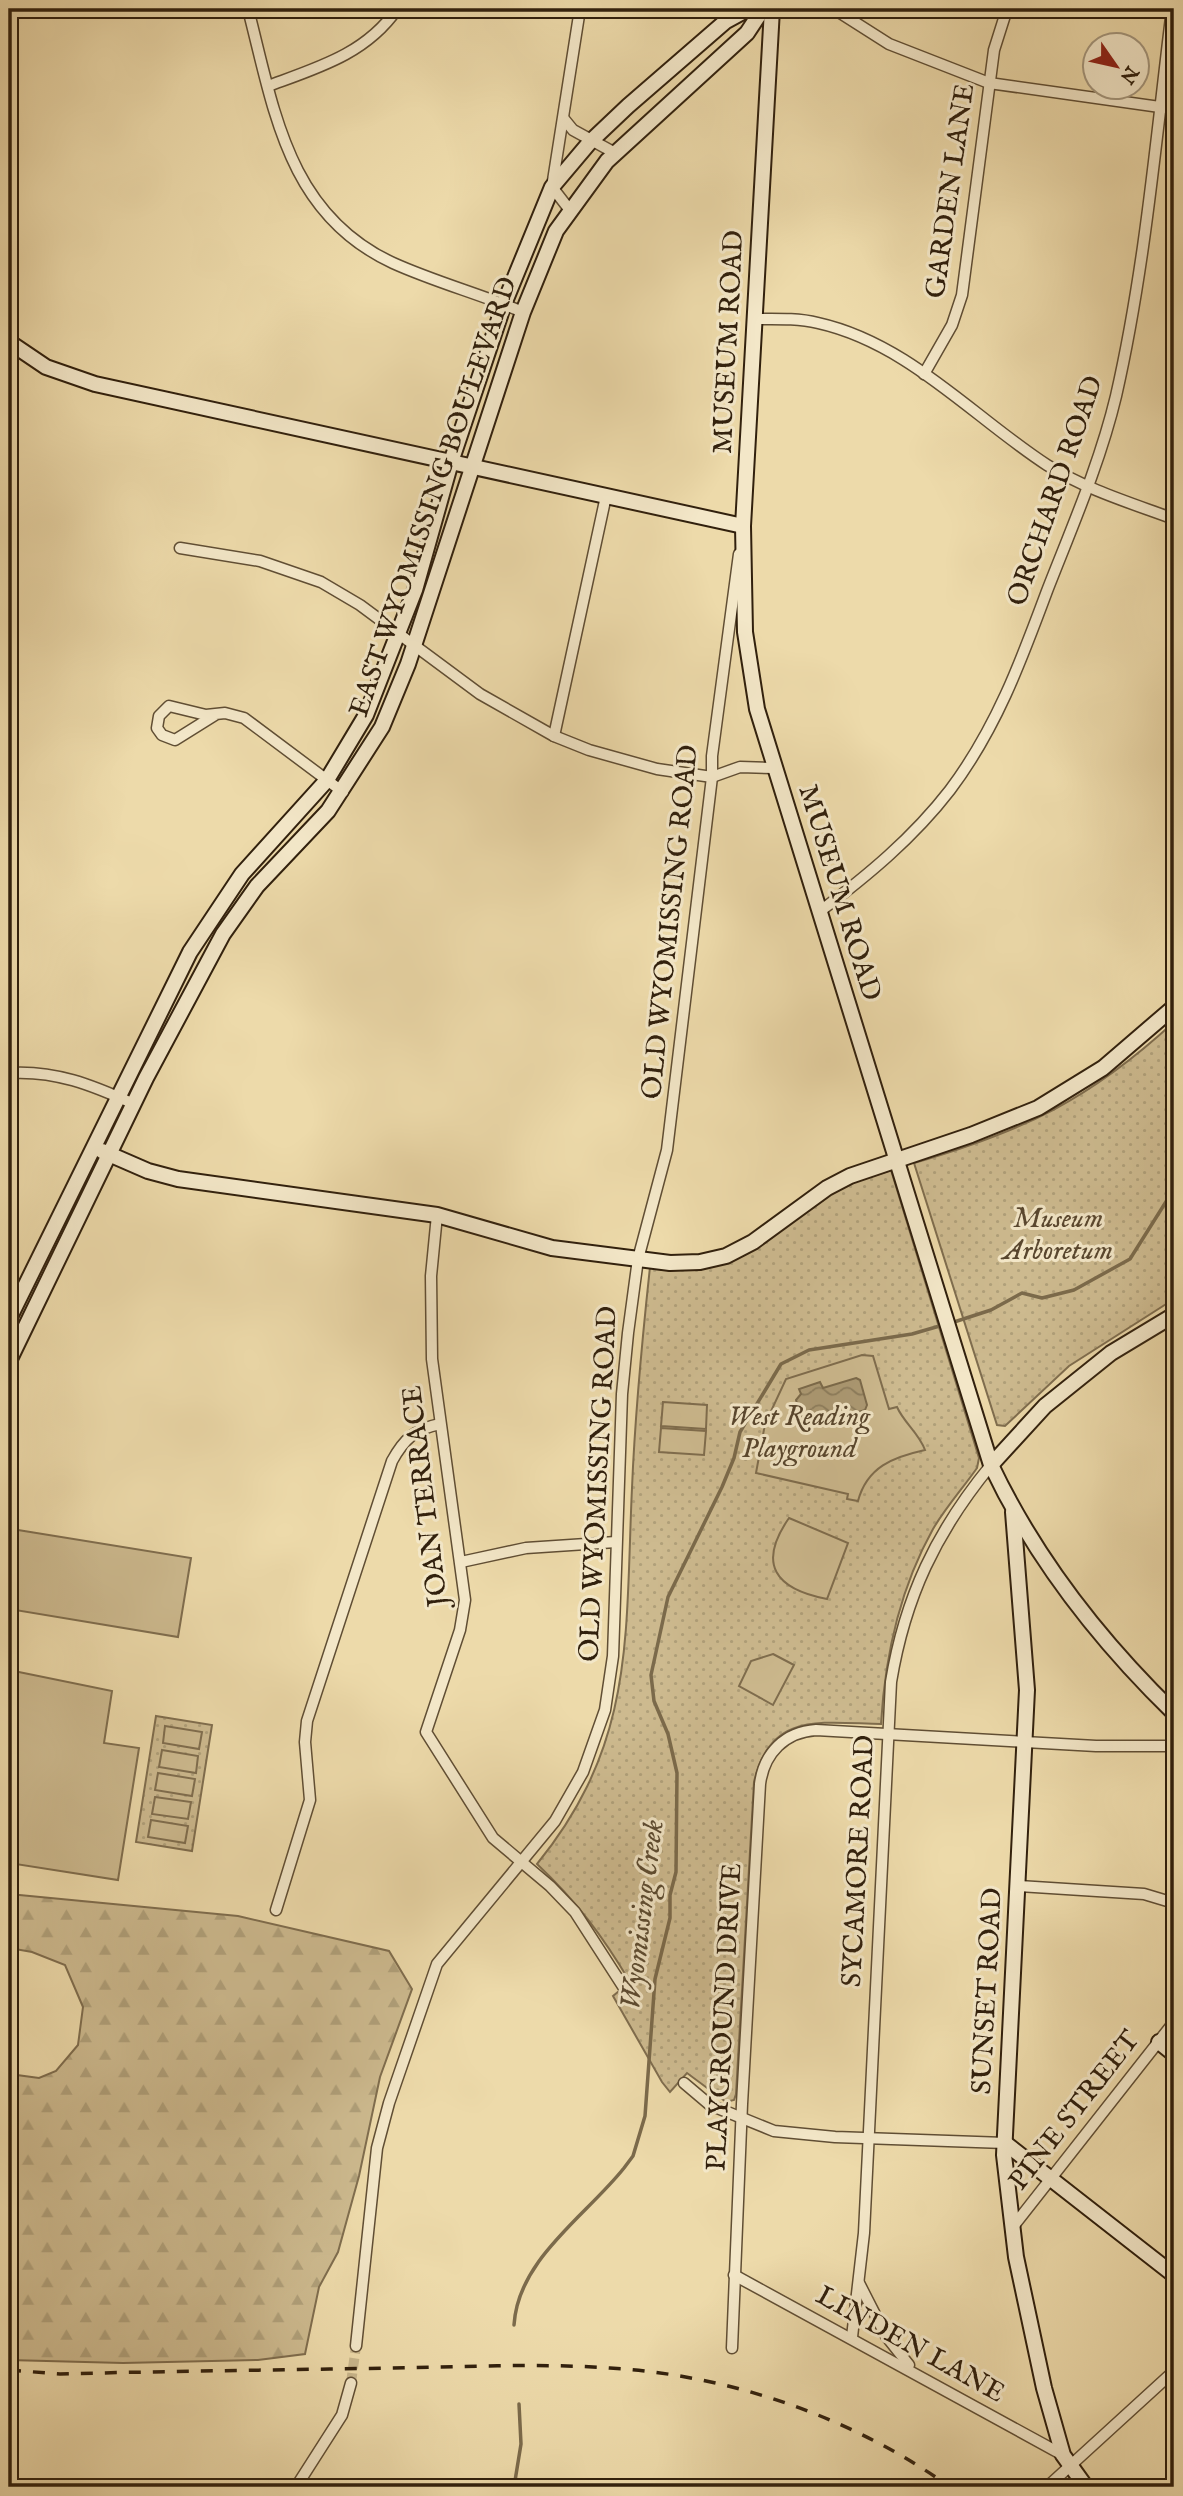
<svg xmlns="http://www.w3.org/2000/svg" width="1183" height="2496" font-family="'IM FELL English',serif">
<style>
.green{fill:url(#green-dots);stroke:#7f6d4e;stroke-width:2}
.forest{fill:url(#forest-firs);stroke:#7f6d4e;stroke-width:2}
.pitch{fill:#cdba8f;stroke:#7f6d4e;stroke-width:2}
.water{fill:url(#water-waves);stroke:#7b6a4b;stroke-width:2}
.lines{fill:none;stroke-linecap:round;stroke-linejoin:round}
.stream{stroke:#7b6a4b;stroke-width:3.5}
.street-tunnel{stroke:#c7b58b;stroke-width:10;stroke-dasharray:10 5;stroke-linecap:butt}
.street-casing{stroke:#604e34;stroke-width:13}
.secondary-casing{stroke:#31200d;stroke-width:18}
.street{stroke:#f3e7c8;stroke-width:10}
.secondary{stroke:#f3e7c8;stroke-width:14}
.rail{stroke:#31200d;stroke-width:3.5;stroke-dasharray:12 12;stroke-linecap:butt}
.labels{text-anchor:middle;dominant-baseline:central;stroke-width:6;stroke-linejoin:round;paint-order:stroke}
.street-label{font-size:28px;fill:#31200d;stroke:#f3e7c8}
.park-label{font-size:28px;font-style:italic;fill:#58462e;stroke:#f3e7c8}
.water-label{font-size:30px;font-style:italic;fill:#5c4b31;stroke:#f3e7c8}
</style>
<defs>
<pattern id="green-dots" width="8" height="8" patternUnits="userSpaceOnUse" patternTransform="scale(1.75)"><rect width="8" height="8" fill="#cdba8f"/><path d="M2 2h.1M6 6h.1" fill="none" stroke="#b0a07a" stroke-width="1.8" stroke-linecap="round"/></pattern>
<pattern id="forest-firs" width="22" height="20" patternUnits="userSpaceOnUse" patternTransform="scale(1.75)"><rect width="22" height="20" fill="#cdba8f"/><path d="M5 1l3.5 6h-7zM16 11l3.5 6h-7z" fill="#b0a07a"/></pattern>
<pattern id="water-waves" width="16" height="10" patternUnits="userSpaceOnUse" patternTransform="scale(1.75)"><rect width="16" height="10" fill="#ad9b75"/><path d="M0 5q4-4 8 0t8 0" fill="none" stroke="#8d7e5e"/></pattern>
</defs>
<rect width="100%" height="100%" fill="#eddaaa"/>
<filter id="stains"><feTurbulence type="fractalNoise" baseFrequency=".00286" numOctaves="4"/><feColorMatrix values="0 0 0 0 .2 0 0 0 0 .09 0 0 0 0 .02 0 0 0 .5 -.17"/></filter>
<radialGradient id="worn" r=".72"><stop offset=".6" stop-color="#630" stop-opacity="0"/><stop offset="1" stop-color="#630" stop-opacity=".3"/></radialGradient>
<g class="green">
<path d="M 1174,1022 L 1174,1299 L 1069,1366 L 1005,1426 L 997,1425 L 914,1163 C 1024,1131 1089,1100 1174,1022 Z"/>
<path d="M 891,1170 L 979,1458 L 977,1468 C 963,1488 946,1507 933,1529 C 899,1590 885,1655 881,1724 C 822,1723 770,1711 754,1782 L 736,2094 L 734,2100 L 726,2102 L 687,2073 L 670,2092 L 662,2082 L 613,1996 L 630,1982 C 602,1935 577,1902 537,1864 C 636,1742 625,1636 632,1488 C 635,1414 642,1341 650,1267 L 700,1268 L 832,1189 Z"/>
<path d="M 156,1716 L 212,1725 L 192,1851 L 136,1842 Z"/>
</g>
<path class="forest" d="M 9,1894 L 238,1916 L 389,1951 L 412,1989 L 380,2077 L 359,2176 L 338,2252 L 319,2287 L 305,2354 L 258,2360 L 123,2363 L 9,2360 L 9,2074 L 39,2078 L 56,2071 L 78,2045 L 83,2007 L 65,1965 L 32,1952 L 9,1948 Z"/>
<g class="pitch">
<path d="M 862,1355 L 873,1356 L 889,1409 L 897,1407 C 904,1423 919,1433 925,1450 C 893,1457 867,1467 858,1501 L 847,1499 L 848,1494 L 756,1473 L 765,1424 L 786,1379 Z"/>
<path d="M 663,1402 L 707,1405 L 706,1429 L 661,1426 Z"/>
<path d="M 661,1428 L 706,1431 L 704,1455 L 659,1452 Z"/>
<path d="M 789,1518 L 848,1543 L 827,1599 C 775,1589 757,1564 789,1518 Z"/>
<path d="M 18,1530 L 191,1558 L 178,1637 L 9,1609 L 9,1585 Z"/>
<path d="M 773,1654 L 794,1665 L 773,1705 L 739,1686 L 751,1661 Z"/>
<path d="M 9,1670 L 112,1691 L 104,1743 L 139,1748 L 118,1880 L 9,1863 Z"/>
<path d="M 165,1726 L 202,1732 L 199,1749 L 163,1743 Z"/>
<path d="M 162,1750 L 198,1756 L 196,1773 L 159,1767 Z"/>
<path d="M 158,1773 L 195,1779 L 192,1796 L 155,1790 Z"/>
<path d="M 155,1797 L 191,1802 L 188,1819 L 152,1814 Z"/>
<path d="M 151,1820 L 188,1826 L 185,1843 L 148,1837 Z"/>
</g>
<path class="water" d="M 856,1378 L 860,1380 L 867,1405 L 865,1410 L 809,1427 L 804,1424 L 796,1400 L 801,1394 L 799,1389 L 820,1382 L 823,1388 Z"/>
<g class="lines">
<g class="stream">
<path d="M 951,1323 L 991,1310 L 1022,1293 L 1042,1298 L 1074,1290 L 1130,1259 L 1174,1189"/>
<path d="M 514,2325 C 518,2259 586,2216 624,2168 L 633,2156 L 645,2116 L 655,1979 L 670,1918 L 670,1895 L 676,1872 L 677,1773 L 668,1734 L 654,1701 L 651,1675 L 668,1597 L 722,1487 L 734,1458 L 740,1432 L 781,1364 L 809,1350 L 912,1334 L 943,1325"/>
<path d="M 514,2487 L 521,2444 L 519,2404"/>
</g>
<path class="street-tunnel" d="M 351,2383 L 356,2346"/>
<defs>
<g id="street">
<path d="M 248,9 C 274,109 287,214 393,263 C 435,282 480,294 523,312"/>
<path d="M 834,9 L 889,44 L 989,83 L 1174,109"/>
<path d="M 268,86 C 317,68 366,54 397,9"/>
<path d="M 564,119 L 573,130 L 615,153"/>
<path d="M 569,209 L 552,187 L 580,9"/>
<path d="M 755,319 C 776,319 797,318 818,323 C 908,343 973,417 1047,465 C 1087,490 1131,503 1174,519"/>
<path d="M 924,374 L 952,325 L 962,295 L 994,50 L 1007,9"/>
<path d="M 180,548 L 260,561 L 321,582 L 360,605 L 480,694 L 554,736 L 589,750 L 657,769 L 712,777 L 740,767 L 774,768"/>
<path d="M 215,715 L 175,740 L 162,735 L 157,728 L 159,716 L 169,706 L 206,715 L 225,713 L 244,718 L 343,792"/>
<path d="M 554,736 L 606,496"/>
<path d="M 819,912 C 867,876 913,838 950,790 C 996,729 1021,661 1047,591 C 1072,527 1100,463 1116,396 C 1145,269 1156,138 1172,9"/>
<path d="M 9,1073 C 55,1070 92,1085 134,1104"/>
<path d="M 437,1215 L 431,1276 L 432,1359 L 465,1600 L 460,1630 L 426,1732 L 493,1838 L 550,1886 L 575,1912 L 624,1988"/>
<path d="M 461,1562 L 526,1548 L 616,1542"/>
<path d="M 1019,1886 L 1144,1894 L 1174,1903"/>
<path d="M 276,1910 L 310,1800 L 305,1742 L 307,1721 L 392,1461 C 404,1439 415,1429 440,1424"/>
<path d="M 684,2083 L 710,2105 L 774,2131 L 835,2137 L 1005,2143"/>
<path d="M 1012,2228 L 1174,2022"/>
<path d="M 734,2275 L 1063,2455"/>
<path d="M 859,2283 L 886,2336 L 909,2365"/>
<path d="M 852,2337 L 864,2233 L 891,1682 C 905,1597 936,1532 991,1465"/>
<path d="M 356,2346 L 377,2148 L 389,2103 L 437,1964 L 555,1821 L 583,1772 L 605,1710 L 613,1656 L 622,1394 L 628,1333 L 638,1259 L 667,1150 L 712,777 L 712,756 L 739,554"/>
<path d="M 732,2348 L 742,2104 L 760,1784 C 764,1753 785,1732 816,1730 L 1096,1746 L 1174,1746"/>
<path d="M 296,2487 L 342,2415 L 351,2383"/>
<path d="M 1047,2487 L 1174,2371"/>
</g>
<g id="secondary">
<path d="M 772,9 L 743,526 L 745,632 L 757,709 L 991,1465 C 1036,1560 1099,1640 1174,1713"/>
<path d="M 9,342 L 46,367 L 95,384 L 743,526"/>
<path d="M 102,1151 L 148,1171 L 178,1179 L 437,1215 L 552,1248 L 670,1263 L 700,1262 L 726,1256 L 753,1242 L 827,1188 L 850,1176 L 971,1135 L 1038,1108 L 1103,1068 L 1174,1007"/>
<path d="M 9,1319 L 190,952 L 242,874 L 327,780 L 366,715 L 415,590 L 451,462 L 504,304 L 552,187 L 590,142 L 628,106 L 726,21 L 748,9"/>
<path d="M 9,1361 L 146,1078 L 223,934 L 257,886 L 328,811 L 382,727 L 408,664 L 523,312 L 556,231 L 607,161 L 747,33 L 763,9"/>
<path d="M 991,1465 L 1045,1406 L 1111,1353 L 1174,1315"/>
<path d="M 1013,1512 L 1027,1690 L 1004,2155 L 1016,2257 L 1044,2388 L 1063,2455 L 1086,2487"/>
<path d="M 1159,2042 L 1174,2054"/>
<path d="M 1005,2143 L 1174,2275"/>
</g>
</defs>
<use href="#street" class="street-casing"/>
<use href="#secondary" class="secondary-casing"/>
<use href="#street" class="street"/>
<use href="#secondary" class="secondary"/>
<path class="rail" d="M 9,2370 L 60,2374 C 171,2371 282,2370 393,2368 C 465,2367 538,2363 610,2368 C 730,2375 852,2417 950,2487"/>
</g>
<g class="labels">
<g class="street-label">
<text transform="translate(951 191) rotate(-82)">GARDEN LANE</text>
<text transform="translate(729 342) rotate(-87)">MUSEUM ROAD</text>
<text transform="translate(1056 491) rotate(-71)">ORCHARD ROAD</text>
<text transform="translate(434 497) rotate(-71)">EAST WYOMISSING BOULEVARD</text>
<text transform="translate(839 893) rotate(73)">MUSEUM ROAD</text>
<text transform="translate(671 922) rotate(-84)">OLD WYOMISSING ROAD</text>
<text transform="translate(599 1484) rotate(-87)">OLD WYOMISSING ROAD</text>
<text transform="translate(426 1496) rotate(-97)">JOAN TERRACE</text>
<text transform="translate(859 1861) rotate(-87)">SYCAMORE ROAD</text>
<text transform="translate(988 1991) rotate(-87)">SUNSET ROAD</text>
<text transform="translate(725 2017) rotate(-87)">PLAYGROUND DRIVE</text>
<text transform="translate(1075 2111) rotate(-52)">PINE STREET</text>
<text transform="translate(910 2345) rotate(29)">LINDEN LANE</text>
</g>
<g class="park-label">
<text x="1058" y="1219">Museum<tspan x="1058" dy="32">Arboretum</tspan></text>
<text x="799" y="1417">West Reading<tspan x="799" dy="32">Playground</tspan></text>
</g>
<g class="water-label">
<text transform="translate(643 1915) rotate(-83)">Wyomissing Creek</text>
</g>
</g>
<rect width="1183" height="2496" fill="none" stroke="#eddaaa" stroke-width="35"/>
<rect x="10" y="10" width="1162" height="2475" fill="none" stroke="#31200d" stroke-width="3.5"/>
<rect x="18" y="18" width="1148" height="2461" fill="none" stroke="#31200d" stroke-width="2"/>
<g transform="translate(1116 66) rotate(124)"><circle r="33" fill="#f3e7c8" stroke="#a5977d" stroke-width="2"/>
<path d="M0-5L12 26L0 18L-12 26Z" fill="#8f2418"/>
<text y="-10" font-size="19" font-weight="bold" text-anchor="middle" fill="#31200d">N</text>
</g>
<rect width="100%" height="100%" filter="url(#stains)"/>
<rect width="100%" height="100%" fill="url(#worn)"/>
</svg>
